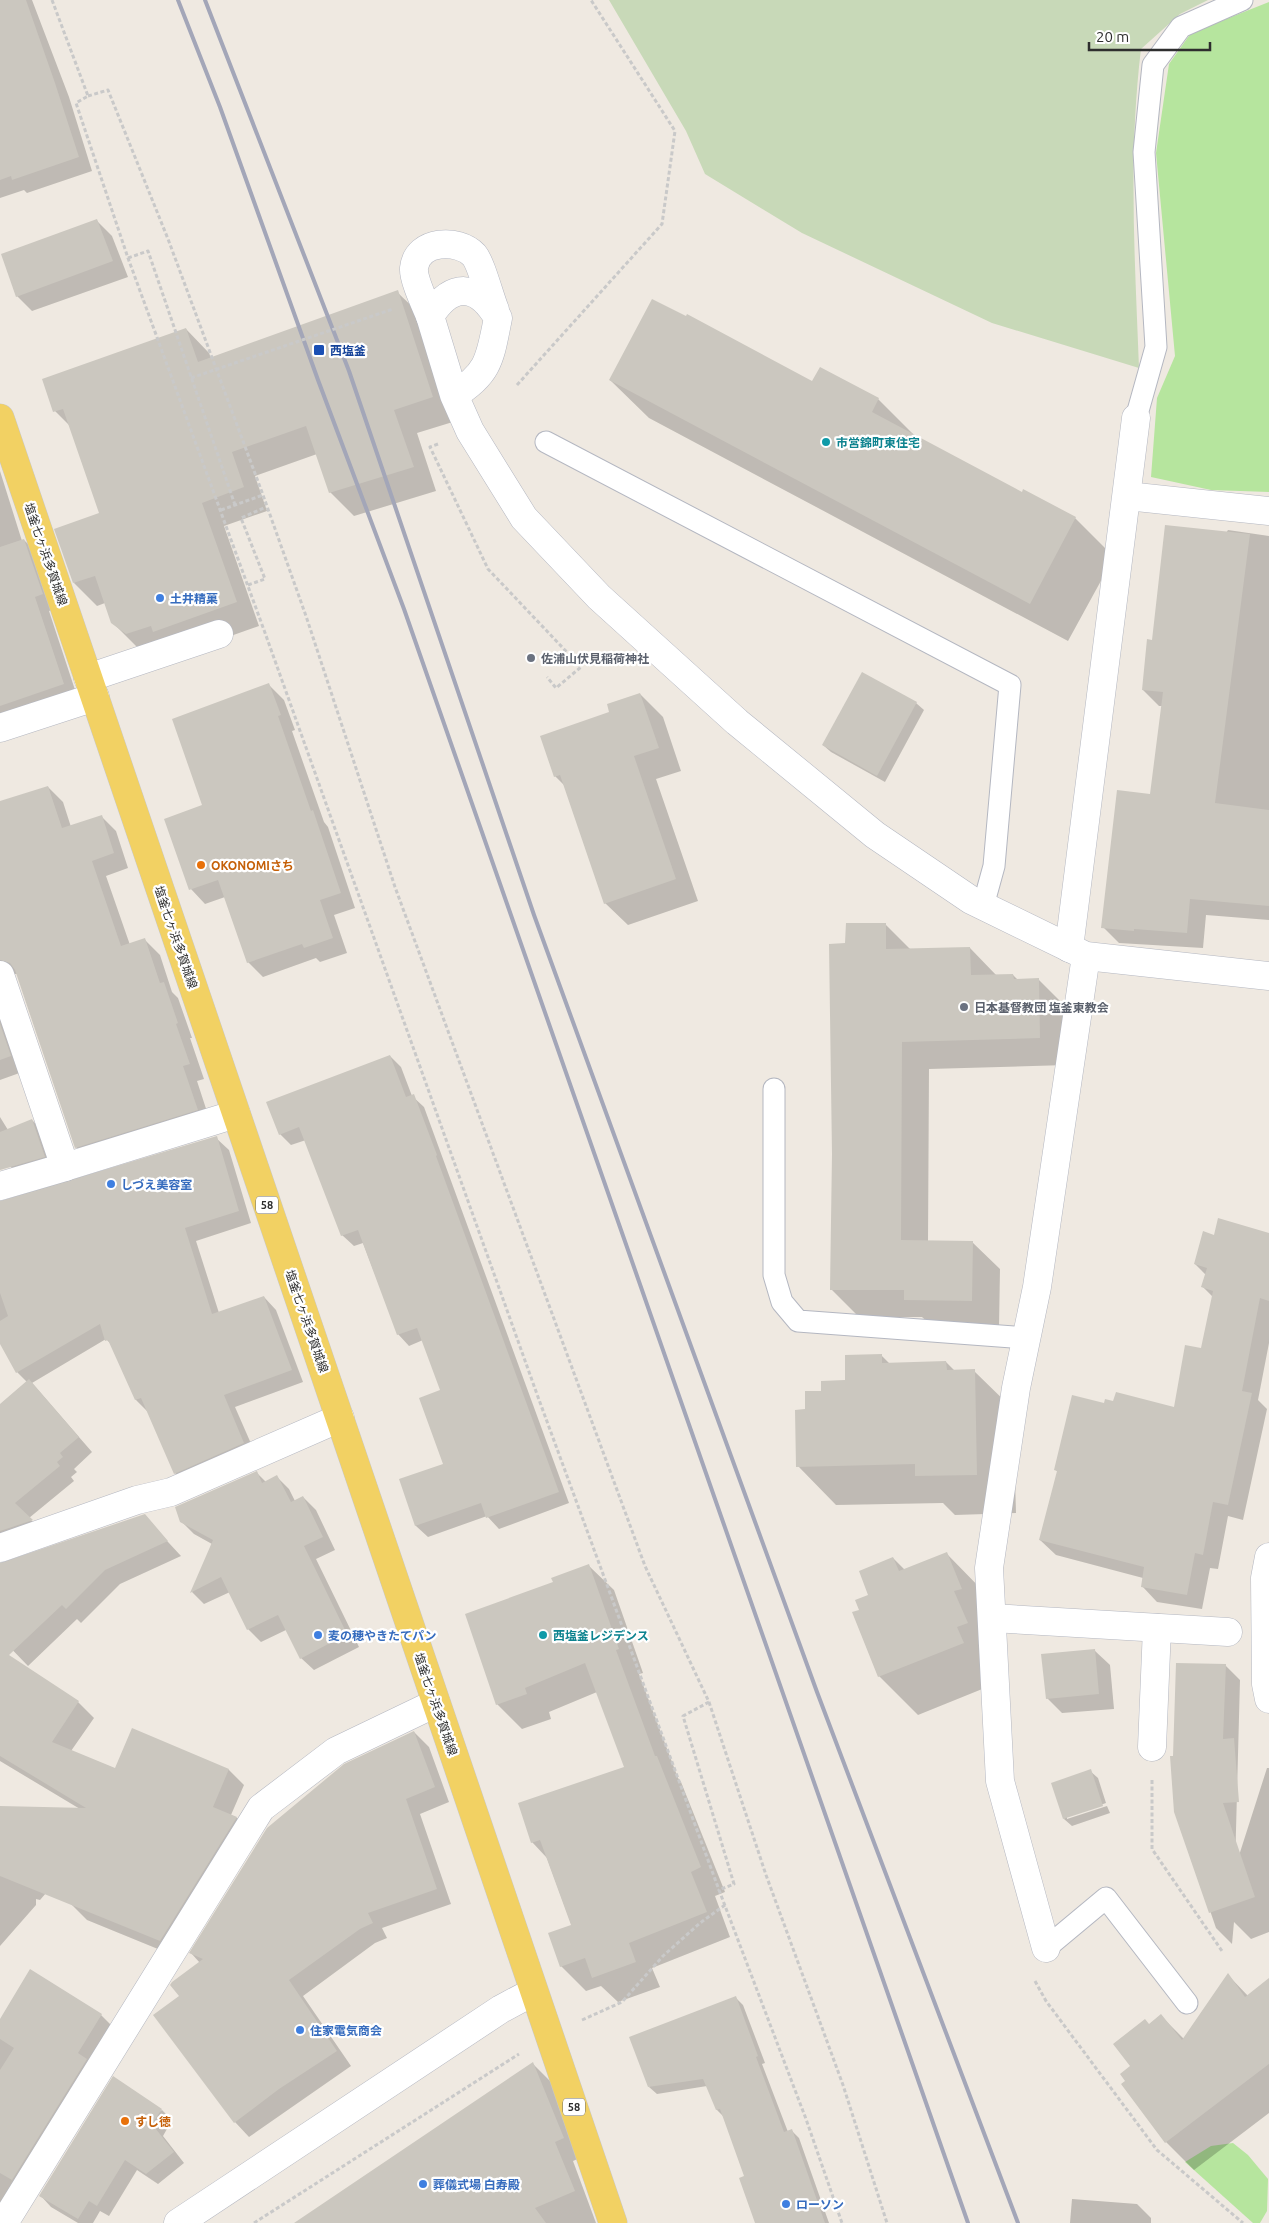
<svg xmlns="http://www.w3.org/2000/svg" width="1269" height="2223" font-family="Ubuntu,'Noto Sans JP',sans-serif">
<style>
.green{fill:#b6e59e}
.cemetery{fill:#c8d9b8}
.shadow{fill:#0003}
.building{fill:#cbc7bf}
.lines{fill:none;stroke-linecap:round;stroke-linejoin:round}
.service-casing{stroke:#b4b7c1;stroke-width:23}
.minor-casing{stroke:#b4b7c1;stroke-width:29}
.tertiary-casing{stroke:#b4b7c1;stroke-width:29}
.primary-casing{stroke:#c9c9c9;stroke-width:29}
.path{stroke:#c9c9c9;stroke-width:3;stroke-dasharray:4 2.5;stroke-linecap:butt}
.service{stroke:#fff;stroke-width:21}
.minor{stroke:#fff;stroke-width:28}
.tertiary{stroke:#fff;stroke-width:28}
.primary{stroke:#f2d163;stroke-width:28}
.rail{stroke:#a3a6b8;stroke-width:4}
.path-bridge{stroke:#c9c9c9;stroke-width:3;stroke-dasharray:4 2.5;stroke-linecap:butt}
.transit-dot{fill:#1a4fb4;stroke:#fff;stroke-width:2}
.culture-dot{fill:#0f9aa8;stroke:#fff;stroke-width:2}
.shop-dot{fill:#3f7fe0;stroke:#fff;stroke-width:2}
.worship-dot{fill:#6b7280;stroke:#fff;stroke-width:2}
.food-dot{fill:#e8710a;stroke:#fff;stroke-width:2}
.labels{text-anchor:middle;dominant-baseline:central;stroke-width:4.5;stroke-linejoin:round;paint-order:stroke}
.shield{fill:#fff;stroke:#6d6d6d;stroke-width:1}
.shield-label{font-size:11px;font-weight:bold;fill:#2e2e2e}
.transit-label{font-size:12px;font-weight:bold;fill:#164399;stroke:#fff;text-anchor:start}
.culture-label{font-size:12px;font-weight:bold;fill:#0d838f;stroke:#fff;text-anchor:start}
.street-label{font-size:12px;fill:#2e2e2e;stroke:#fff}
.shop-label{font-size:12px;font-weight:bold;fill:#366cbe;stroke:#fff;text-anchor:start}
.worship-label{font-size:12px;font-weight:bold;fill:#5b616d;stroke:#fff;text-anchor:start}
.food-label{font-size:12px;font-weight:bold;fill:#c56008;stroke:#fff;text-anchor:start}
</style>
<rect width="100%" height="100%" fill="#efe9e1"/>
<g class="green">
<path d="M 1269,2 L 1269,492 L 1211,490 L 1151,477 L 1157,398 L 1175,356 L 1156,153 L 1169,64 L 1191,33 Z"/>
<path d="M 1233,2143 L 1248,2155 L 1268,2179 L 1267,2211 L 1260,2223 L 1253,2223 L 1185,2162 L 1211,2146 Z"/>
</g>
<path class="cemetery" d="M 609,0 L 1208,0 L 1180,14 L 1141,49 C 1128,156 1135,261 1139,368 L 992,323 L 802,233 L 705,174 L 686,131 Z"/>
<g class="shadow">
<path d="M 0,0 L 32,0 L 69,97 L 92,171 L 27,193 L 24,190 L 0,198 Z"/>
<path d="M 96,220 L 112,236 L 128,277 L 32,311 L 17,296 Z"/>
<path d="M 397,292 L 421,315 L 456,421 L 417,433 L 436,491 L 354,516 L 330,492 L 317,454 L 255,476 L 267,511 L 224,526 L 259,626 L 177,655 L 150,657 L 136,646 L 112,622 L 105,603 L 97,606 L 74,583 L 101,514 L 71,427 L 55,411 L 186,329 L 209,353 L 211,358 Z"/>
<path d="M 610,380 L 813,382 L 878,399 L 917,438 L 1022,493 L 1075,518 L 1114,557 L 1068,641 L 649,418 Z"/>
<path d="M 0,471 L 22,541 L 24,540 L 39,555 L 57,608 L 49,611 L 78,699 L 0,725 Z"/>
<path d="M 1228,530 L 1269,536 L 1269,928 L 1269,920 L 1206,915 L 1203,948 L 1119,943 L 1103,927 L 1151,795 L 1162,706 L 1159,706 L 1143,690 L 1153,641 Z"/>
<path d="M 269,685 L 284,700 L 295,730 L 292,731 L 324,822 L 328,827 L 355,908 L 334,915 L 347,953 L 320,962 L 316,958 L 263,977 L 248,962 L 225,897 L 205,904 L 191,889 L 204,806 Z"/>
<path d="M 640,694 L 663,717 L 681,771 L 656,779 L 698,901 L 628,925 L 605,903 L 565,786 L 555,776 L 611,713 Z"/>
<path d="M 916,703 L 924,710 L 885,782 L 831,752 L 823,745 Z"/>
<path d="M 48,787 L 63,802 L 71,827 L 102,817 L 116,831 L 128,868 L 106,876 L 130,945 L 145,940 L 160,955 L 172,992 L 178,998 L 192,1038 L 190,1038 L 204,1079 L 197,1081 L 211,1124 L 91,1162 L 76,1147 L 18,974 L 11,974 L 0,985 L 0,803 Z"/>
<path d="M 886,925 L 911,950 L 970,948 L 997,976 L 1013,975 L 1018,980 L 1038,979 L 1066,1007 L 1067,1065 L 929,1069 L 928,1242 L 972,1242 L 1000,1269 L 999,1328 L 933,1327 L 922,1317 L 859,1317 L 831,1289 L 846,945 Z"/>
<path d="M 0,997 L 25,1071 L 0,1080 Z"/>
<path d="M 390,1056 L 401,1067 L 412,1096 L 424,1107 L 569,1503 L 499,1529 L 487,1516 L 428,1537 L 416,1526 L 401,1480 L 445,1465 L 441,1390 L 423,1340 L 409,1346 L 398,1334 L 363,1243 L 354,1246 L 342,1235 L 306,1140 L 291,1145 L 280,1134 Z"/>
<path d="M 0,1117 L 8,1130 L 32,1120 L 47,1136 L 59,1172 L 25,1182 L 10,1166 L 0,1148 Z"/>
<path d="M 216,1138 L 229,1150 L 251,1223 L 196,1241 L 219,1313 L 264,1297 L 276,1310 L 303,1382 L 235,1407 L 256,1455 L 187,1485 L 175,1473 L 148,1412 L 136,1400 L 113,1346 L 106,1339 L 32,1383 L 92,1452 L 74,1469 L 77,1472 L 71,1477 L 74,1481 L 29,1518 L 46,1535 L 0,1557 L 0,1405 L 27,1382 L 17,1372 L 0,1342 L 0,1202 Z"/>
<path d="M 1269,1234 L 1269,1343 L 1258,1400 L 1267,1409 L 1243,1520 L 1228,1516 L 1218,1569 L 1210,1568 L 1202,1609 L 1157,1602 L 1142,1586 L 1143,1578 L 1056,1555 L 1040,1540 L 1058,1472 L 1055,1469 L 1105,1405 L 1175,1409 L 1202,1350 L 1213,1297 L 1203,1287 L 1206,1275 L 1195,1264 L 1214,1236 Z"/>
<path d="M 881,1355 L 890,1364 L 946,1362 L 955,1371 L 974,1371 L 1013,1409 L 1016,1513 L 955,1515 L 943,1503 L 836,1505 L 798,1466 L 807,1411 L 822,1392 L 847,1381 Z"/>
<path d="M 257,1473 L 266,1482 L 277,1477 L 289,1489 L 295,1501 L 303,1497 L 316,1510 L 335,1550 L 316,1559 L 359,1647 L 314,1670 L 301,1658 L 286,1630 L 261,1642 L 248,1629 L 230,1592 L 204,1604 L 192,1592 L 212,1544 L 194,1534 L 181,1521 Z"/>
<path d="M 144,1516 L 181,1556 L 120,1584 L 81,1623 L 77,1619 L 28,1666 L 0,1637 L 0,1564 Z"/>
<path d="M 947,1554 L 985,1593 L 1002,1681 L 918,1715 L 879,1676 L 861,1610 L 893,1558 L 905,1570 Z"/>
<path d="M 589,1566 L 614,1590 L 643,1673 L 639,1674 L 678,1778 L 681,1782 L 725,1892 L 715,1896 L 730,1937 L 652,1968 L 660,1987 L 618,2002 L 601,1986 L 586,1991 L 561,1966 L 572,1926 L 547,1858 L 532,1842 L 626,1768 L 597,1692 L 549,1712 L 551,1719 L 522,1729 L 497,1704 L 555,1583 Z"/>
<path d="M 1094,1650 L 1110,1665 L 1114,1709 L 1062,1713 L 1047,1698 Z"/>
<path d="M 8,1656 L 78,1702 L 94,1718 L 71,1751 L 116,1769 L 133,1730 L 229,1770 L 244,1785 L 231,1815 L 237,1818 L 252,1833 L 175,1956 L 87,1920 L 71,1904 L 132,1793 L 40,1900 L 36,1899 L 36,1905 L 0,1946 L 0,1807 L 80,1809 L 0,1761 L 0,1667 Z"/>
<path d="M 1225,1665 L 1240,1680 L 1235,1868 L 1267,1768 L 1269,1768 L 1269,1932 L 1251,1939 L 1234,1922 L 1232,1944 L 1216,1928 L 1176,1811 L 1174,1757 Z"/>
<path d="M 414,1732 L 429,1747 L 449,1802 L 420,1814 L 451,1904 L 382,1928 L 387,1938 L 375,1943 L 303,1996 L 351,2066 L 249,2137 L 235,2122 L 180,1996 L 200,1963 L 191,1953 Z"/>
<path d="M 1090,1771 L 1098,1778 L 1106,1803 L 1067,1817 L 1067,1819 L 1107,1806 L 1110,1813 L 1072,1826 L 1064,1819 Z"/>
<path d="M 1228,1975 L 1248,1996 L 1269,2002 L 1269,2113 L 1194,2170 L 1166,2142 L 1122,2084 L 1126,2081 L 1149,2025 L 1161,2016 L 1184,2039 Z"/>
<path d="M 736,1998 L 743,2005 L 765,2063 L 762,2064 L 788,2132 L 792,2131 L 799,2138 L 829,2223 L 756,2223 L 745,2177 L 724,2117 L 717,2110 L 707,2086 L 657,2094 L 649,2087 Z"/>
<path d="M 101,2015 L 116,2030 L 0,2218 L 0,2022 Z"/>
<path d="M 533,2064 L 552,2083 L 582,2157 L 573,2161 L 596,2223 L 310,2223 Z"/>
<path d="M 162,2110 L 172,2120 L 163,2136 L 184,2163 L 158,2184 L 137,2170 L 109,2216 L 100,2211 L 93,2223 L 78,2223 L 51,2207 L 41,2196 Z"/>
<path d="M 1072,2199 L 1137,2204 L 1151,2218 L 1151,2223 L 1070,2223 Z"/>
</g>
<g class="building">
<path d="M 0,0 L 26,0 L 55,83 L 79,157 L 12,180 L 11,176 L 0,180 Z"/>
<path d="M 97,219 L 113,261 L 16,297 L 1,254 Z"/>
<path d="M 398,290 L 433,397 L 394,410 L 414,467 L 329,493 L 306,426 L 232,452 L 244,487 L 202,503 L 237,602 L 153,632 L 151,626 L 126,634 L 111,623 L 95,576 L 73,583 L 54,529 L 99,513 L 63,409 L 53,412 L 42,379 L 186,328 L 198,362 Z"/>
<path d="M 652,299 L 686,316 L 687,314 L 812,381 L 820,367 L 879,398 L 872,412 L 1022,492 L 1023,489 L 1076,517 L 1030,604 L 609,380 Z"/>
<path d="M 1165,525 L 1250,534 L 1215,803 L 1269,810 L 1269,906 L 1190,899 L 1187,933 L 1134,929 L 1134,931 L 1101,928 L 1117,790 L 1150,794 L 1163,692 L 1142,690 L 1147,639 L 1152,640 Z"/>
<path d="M 24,539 L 43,594 L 35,597 L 64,684 L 0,706 L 0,547 Z"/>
<path d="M 862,672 L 917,702 L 877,776 L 822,745 Z"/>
<path d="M 269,683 L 281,715 L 278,716 L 311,811 L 313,810 L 341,893 L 320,900 L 333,938 L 304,948 L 302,944 L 247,963 L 218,880 L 189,890 L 164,819 L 202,805 L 172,719 Z"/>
<path d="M 640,693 L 659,748 L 634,756 L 676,879 L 604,904 L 560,775 L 554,777 L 540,736 L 609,712 L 607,704 Z"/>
<path d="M 48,786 L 62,828 L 102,815 L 114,853 L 92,861 L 121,946 L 145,938 L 160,983 L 164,982 L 178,1023 L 176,1024 L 190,1064 L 183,1066 L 198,1110 L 75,1148 L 15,970 L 10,963 L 0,960 L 0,801 Z"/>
<path d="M 846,923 L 886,923 L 886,949 L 970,947 L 971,975 L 1013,974 L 1014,979 L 1039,978 L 1040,1038 L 902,1042 L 901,1240 L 973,1241 L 972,1301 L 904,1300 L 904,1290 L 830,1290 L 832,1154 L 829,944 L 845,943 Z"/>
<path d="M 0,1024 L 11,1056 L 0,1060 Z"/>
<path d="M 390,1055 L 406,1097 L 414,1094 L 437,1155 L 436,1156 L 559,1492 L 486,1518 L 481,1503 L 415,1526 L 399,1479 L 443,1464 L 419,1398 L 440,1390 L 417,1328 L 397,1335 L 358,1230 L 341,1236 L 299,1127 L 279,1135 L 266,1102 Z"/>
<path d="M 32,1119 L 45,1157 L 0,1170 L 0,1132 Z"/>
<path d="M 217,1136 L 239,1211 L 185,1228 L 212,1314 L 264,1296 L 292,1370 L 224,1395 L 244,1443 L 174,1474 L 141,1398 L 135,1400 L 108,1340 L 105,1341 L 100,1324 L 16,1373 L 0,1344 L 0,1321 L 8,1316 L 0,1293 L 0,1201 Z"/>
<path d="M 1218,1218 L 1269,1233 L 1269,1301 L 1260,1298 L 1242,1391 L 1252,1393 L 1228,1505 L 1213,1502 L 1203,1555 L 1195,1553 L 1187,1595 L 1141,1587 L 1144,1567 L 1039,1540 L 1057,1471 L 1054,1470 L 1072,1395 L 1104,1403 L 1105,1399 L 1113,1401 L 1116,1392 L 1174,1407 L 1185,1345 L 1201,1348 L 1213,1291 L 1201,1287 L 1207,1268 L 1194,1264 L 1203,1231 L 1214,1235 Z"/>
<path d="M 882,1354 L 882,1363 L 946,1361 L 947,1370 L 975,1369 L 977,1475 L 915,1476 L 915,1464 L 796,1467 L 795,1410 L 805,1409 L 805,1391 L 821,1391 L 821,1381 L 845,1380 L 845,1355 Z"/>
<path d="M 29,1379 L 79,1437 L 60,1453 L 63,1457 L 57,1462 L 60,1466 L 15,1503 L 33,1520 L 0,1531 L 0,1404 Z"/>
<path d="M 257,1471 L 262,1483 L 277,1475 L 291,1502 L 303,1496 L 323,1537 L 304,1546 L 347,1634 L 300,1659 L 278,1615 L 247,1630 L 221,1577 L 190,1593 L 213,1540 L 180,1522 L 175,1507 Z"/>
<path d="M 145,1514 L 168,1541 L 105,1570 L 66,1609 L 62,1605 L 9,1655 L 79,1701 L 52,1742 L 115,1768 L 132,1728 L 229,1769 L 213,1807 L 237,1817 L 160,1941 L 0,1876 L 0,1806 L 86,1808 L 0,1756 L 0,1563 Z"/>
<path d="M 947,1552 L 962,1589 L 954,1591 L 968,1623 L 957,1627 L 964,1643 L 878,1677 L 852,1612 L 859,1610 L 855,1600 L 868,1595 L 859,1571 L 893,1557 L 899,1571 Z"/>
<path d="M 589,1564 L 619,1649 L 616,1650 L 655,1756 L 657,1756 L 701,1867 L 691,1872 L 707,1912 L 629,1943 L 636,1962 L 592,1978 L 585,1958 L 560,1967 L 548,1933 L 571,1925 L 540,1840 L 531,1843 L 518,1803 L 624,1767 L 585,1663 L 525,1688 L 527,1694 L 496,1705 L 465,1614 L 553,1582 L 551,1578 Z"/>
<path d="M 1095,1649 L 1099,1694 L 1046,1699 L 1041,1654 Z"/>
<path d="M 1176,1663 L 1226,1664 L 1223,1739 L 1234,1738 L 1239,1802 L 1223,1803 L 1255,1897 L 1209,1913 L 1174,1812 L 1170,1756 L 1173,1756 Z"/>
<path d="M 414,1731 L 435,1787 L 406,1799 L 437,1889 L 368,1913 L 373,1923 L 360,1929 L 289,1980 L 337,2051 L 279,2089 L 234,2123 L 153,2015 L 179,1996 L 170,1985 L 172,1982 L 203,1959 L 189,1953 L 267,1828 L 344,1764 Z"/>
<path d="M 1091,1769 L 1103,1806 L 1063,1819 L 1051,1783 Z"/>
<path d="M 30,1969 L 102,2014 L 78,2053 L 87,2059 L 12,2180 L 0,2173 L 0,2070 L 14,2048 L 0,2039 L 0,2019 Z"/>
<path d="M 1228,1973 L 1245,1997 L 1269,1978 L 1269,2064 L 1165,2143 L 1121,2084 L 1125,2081 L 1120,2074 L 1130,2066 L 1113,2044 L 1145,2019 L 1149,2024 L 1161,2014 L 1182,2040 Z"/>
<path d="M 736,1996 L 758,2056 L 756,2057 L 784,2132 L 792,2129 L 825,2223 L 755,2223 L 739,2178 L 744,2176 L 720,2109 L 716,2110 L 703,2079 L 648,2087 L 629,2037 Z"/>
<path d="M 533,2062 L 564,2138 L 555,2142 L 575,2191 L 535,2208 L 546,2223 L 294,2223 Z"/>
<path d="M 113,2076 L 162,2109 L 152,2124 L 174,2152 L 146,2174 L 125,2160 L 97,2206 L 89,2201 L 78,2219 L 39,2196 Z"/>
</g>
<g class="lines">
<defs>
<g id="service">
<path d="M 1136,418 L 1156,347 L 1144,152 L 1153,65 L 1181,27 L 1242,0"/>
<path d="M 546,442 L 1010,685 L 994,866 L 983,906"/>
<path d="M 774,1089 L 774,1275 L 782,1302 L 798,1321 L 1026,1338"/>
<path d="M 1046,1948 L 1106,1898 L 1187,2003"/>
</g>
<g id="minor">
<path d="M 430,316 C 425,304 413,279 414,268 C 417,240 458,238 474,255 C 481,263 490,298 495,310"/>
<path d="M 454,395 C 490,373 490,357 498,318 C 477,283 452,282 430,316 L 454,395 L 470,431 L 524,518 L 599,597 L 737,722 L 875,835 L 971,900 L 1086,956 L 1269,976"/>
<path d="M 1127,496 L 1269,511"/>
<path d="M 88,678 L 219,634"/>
<path d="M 0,728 L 95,697"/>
<path d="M 1069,948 L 1136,418"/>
<path d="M 0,975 L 65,1167 L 236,1114"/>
<path d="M 0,1186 L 65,1167"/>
<path d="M 0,1548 L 137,1500 L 171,1492 L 340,1418"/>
<path d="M 1269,1557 L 1265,1578 L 1266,1684 L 1269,1699"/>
<path d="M 992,1618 L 1228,1632"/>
<path d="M 1152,1747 L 1157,1628"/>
<path d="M 1046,1948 L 1000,1781 L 989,1568 L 1016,1388 L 1037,1287 L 1086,956"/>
<path d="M 4,2223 L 261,1808 L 336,1751 L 436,1703"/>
</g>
<path id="tertiary" d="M 178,2223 L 501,2009 L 533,1992"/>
<path id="primary" d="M 0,418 L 613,2223"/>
</defs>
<use href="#service" class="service-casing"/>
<use href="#minor" class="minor-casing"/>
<use href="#tertiary" class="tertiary-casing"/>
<use href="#primary" class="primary-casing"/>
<g class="path">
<path d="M 52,0 L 88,96 L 76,103 L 128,258 L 264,630 L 538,1397 L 719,1890"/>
<path d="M 88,96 L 108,90 L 168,239 L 263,495 L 306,616 L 395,887 L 645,1566 L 709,1702 L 766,1875 L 843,2085 L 887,2223"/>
<path d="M 128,258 L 148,251 L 235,505"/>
<path d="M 517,385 L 662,224 L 675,131 L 591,0"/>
<path d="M 438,444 L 430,447 L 488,569 L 581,667 L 556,688 L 547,677"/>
<path d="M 221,510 L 263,495"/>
<path d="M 248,585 L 265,579 L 241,518 L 266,507"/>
<path d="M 709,1702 L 683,1716 L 734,1884 L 719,1890 L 806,2119 L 842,2223"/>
<path d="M 1152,1780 L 1152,1849 L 1222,1951"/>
<path d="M 1035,1981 L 1046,2001 L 1157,2150 L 1243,2223"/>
<path d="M 582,2020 L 622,2002 L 663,1956 L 700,1923 L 725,1905"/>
<path d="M 254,2223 L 519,2054"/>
</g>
<use href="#service" class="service"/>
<use href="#minor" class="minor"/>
<use href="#tertiary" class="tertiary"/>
<use href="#primary" class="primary"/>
<g class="rail">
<path d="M 178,0 L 220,107 L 318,380 L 404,609 L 968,2223"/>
<path d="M 205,0 L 349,371 L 534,915 L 817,1692 L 1018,2223"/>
</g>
<path class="path-bridge" d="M 191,378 L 393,309"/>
</g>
<rect class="transit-dot" x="313" y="344" width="12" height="12" rx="2.5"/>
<g class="culture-dot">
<circle cx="826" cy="442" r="5"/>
<circle cx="543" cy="1635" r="5"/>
</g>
<g class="shop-dot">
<circle cx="160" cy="598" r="5"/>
<circle cx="111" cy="1184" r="5"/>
<circle cx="318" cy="1635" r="5"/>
<circle cx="300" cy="2030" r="5"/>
<circle cx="423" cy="2184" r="5"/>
<circle cx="786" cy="2204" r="5"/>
</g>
<g class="worship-dot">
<circle cx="531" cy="658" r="5"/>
<circle cx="964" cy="1007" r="5"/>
</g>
<g class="food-dot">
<circle cx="201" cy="865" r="5"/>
<circle cx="125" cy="2121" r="5"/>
</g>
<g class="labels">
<g class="shield">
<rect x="256" y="1196.5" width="22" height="17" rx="4"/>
<rect x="563" y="2098.5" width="22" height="17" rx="4"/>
</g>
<g class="shield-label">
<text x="267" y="1205">58</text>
<text x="574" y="2107">58</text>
</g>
<g class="transit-label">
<text x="330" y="350">西塩釜</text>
</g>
<g class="culture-label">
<text x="836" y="442">市営錦町東住宅</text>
<text x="553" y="1635">西塩釜レジデンス</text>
</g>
<g class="street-label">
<text transform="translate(46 554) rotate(71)">塩釜七ヶ浜多賀城線</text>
<text transform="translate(176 937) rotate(71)">塩釜七ヶ浜多賀城線</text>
<text transform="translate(307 1321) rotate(71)">塩釜七ヶ浜多賀城線</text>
<text transform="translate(436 1704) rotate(71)">塩釜七ヶ浜多賀城線</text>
</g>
<g class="shop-label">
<text x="170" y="598">土井精菓</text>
<text x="121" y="1184">しづえ美容室</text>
<text x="328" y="1635">麦の穂やきたてパン</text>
<text x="310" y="2030">住家電気商会</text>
<text x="433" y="2184">葬儀式場 白寿殿</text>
<text x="796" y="2204">ローソン</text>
</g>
<g class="worship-label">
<text x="541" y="658">佐浦山伏見稲荷神社</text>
<text x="974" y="1007">日本基督教団 塩釜東教会</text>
</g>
<g class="food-label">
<text x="211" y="865">OKONOMIさち</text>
<text x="135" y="2121">すし徳</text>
</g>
</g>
<path d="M1089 42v8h121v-8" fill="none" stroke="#2e2e2e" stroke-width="2.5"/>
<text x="1096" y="42" font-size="15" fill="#2e2e2e" stroke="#ffffff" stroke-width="4" paint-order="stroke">20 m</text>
</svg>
